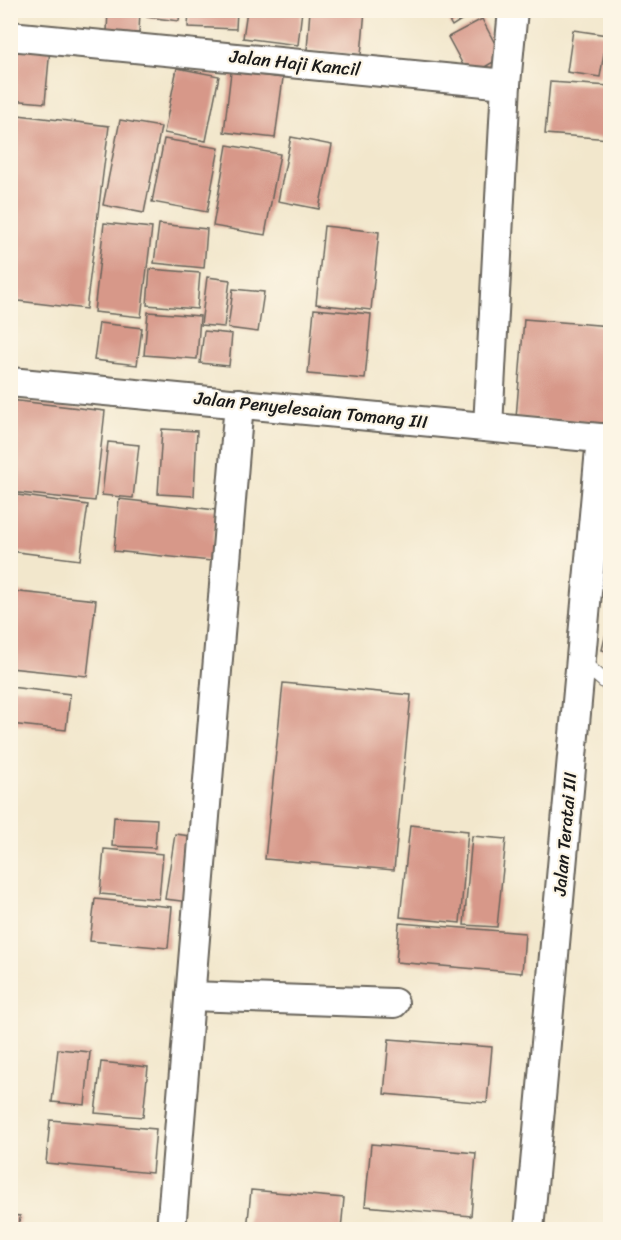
<svg xmlns="http://www.w3.org/2000/svg" width="621" height="1240" font-family="Sriracha,sans-serif">
<style>
.building{fill:#d79889}
.lines{fill:none;stroke-linecap:round;stroke-linejoin:round}
.service-casing{stroke:#67635a;stroke-width:16}
.minor-casing{stroke:#67635a;stroke-width:32}
.service{stroke:#fff;stroke-width:14}
.minor{stroke:#fff;stroke-width:28}
.labels{text-anchor:middle;dominant-baseline:central;stroke-width:4.5;stroke-linejoin:round;paint-order:stroke}
.street-label{font-size:18px;fill:#1c1c1c;stroke:#fcf5e5}
</style>
<rect width="100%" height="100%" fill="#fcf5e5"/>
<filter id="ink" filterUnits="userSpaceOnUse"><feTurbulence type="fractalNoise" baseFrequency=".0167" numOctaves="2"/><feDisplacementMap in="SourceGraphic" scale="12" xChannelSelector="R" yChannelSelector="G"/><feConvolveMatrix kernelMatrix="1 2 1 2 8 2 1 2 1" color-interpolation-filters="sRGB"/></filter>
<filter id="wash" filterUnits="userSpaceOnUse"><feTurbulence type="fractalNoise" baseFrequency=".008" numOctaves="4" result="noise"/><feDisplacementMap in="SourceGraphic" scale="24" xChannelSelector="R" yChannelSelector="G"/><feGaussianBlur stdDeviation="1.35" result="paint"/><feColorMatrix in="noise" values="0 0 0 0 0 0 0 0 0 0 0 0 0 0 0 0 0 1.4 0 .05"/><feComposite in="paint" operator="in"/></filter>
<g filter="url(#wash)">
<rect width="100%" height="100%" fill="#f2e7cc"/>
<g id="blocks">
<g class="building">
<path d="M 108,10 L 140,10 L 139,33 L 107,32 Z"/>
<path d="M 148,10 L 180,10 L 179,21 L 147,17 Z"/>
<path d="M 189,10 L 237,10 L 236,29 L 188,27 Z"/>
<path d="M 247,10 L 302,10 L 298,45 L 243,38 Z"/>
<path d="M 310,10 L 365,10 L 361,55 L 307,50 Z"/>
<path d="M 443,10 L 477,10 L 452,26 Z"/>
<path d="M 482,19 L 502,57 L 469,76 L 448,37 Z"/>
<path d="M 573,30 L 607,35 L 600,77 L 567,72 Z"/>
<path d="M 10,46 L 50,48 L 45,103 L 10,100 Z"/>
<path d="M 177,68 L 219,76 L 206,141 L 164,133 Z"/>
<path d="M 231,72 L 283,78 L 275,138 L 224,132 Z"/>
<path d="M 550,82 L 610,86 L 610,139 L 545,134 Z"/>
<path d="M 10,114 L 109,126 L 86,309 L 10,300 Z"/>
<path d="M 120,120 L 161,127 L 144,213 L 103,205 Z"/>
<path d="M 291,137 L 332,145 L 319,209 L 278,201 Z"/>
<path d="M 164,139 L 219,148 L 207,212 L 152,202 Z"/>
<path d="M 227,145 L 280,154 L 265,235 L 213,226 Z"/>
<path d="M 104,223 L 152,228 L 141,317 L 94,312 Z"/>
<path d="M 159,224 L 207,229 L 204,268 L 154,263 Z"/>
<path d="M 324,226 L 379,232 L 371,310 L 316,304 Z"/>
<path d="M 150,269 L 200,273 L 197,309 L 147,305 Z"/>
<path d="M 207,277 L 230,280 L 224,327 L 201,325 Z"/>
<path d="M 233,289 L 264,292 L 258,332 L 228,328 Z"/>
<path d="M 314,309 L 371,314 L 365,379 L 308,374 Z"/>
<path d="M 148,312 L 200,316 L 197,359 L 144,355 Z"/>
<path d="M 524,319 L 610,326 L 610,424 L 516,418 Z"/>
<path d="M 99,323 L 142,328 L 137,365 L 94,360 Z"/>
<path d="M 204,331 L 232,334 L 229,366 L 200,363 Z"/>
<path d="M 10,400 L 105,411 L 95,501 L 10,492 Z"/>
<path d="M 162,429 L 197,431 L 194,496 L 158,494 Z"/>
<path d="M 108,442 L 139,445 L 133,498 L 102,495 Z"/>
<path d="M 10,494 L 88,505 L 80,560 L 10,551 Z"/>
<path d="M 119,499 L 216,510 L 211,561 L 114,551 Z"/>
<path d="M 10,591 L 96,600 L 87,676 L 10,668 Z"/>
<path d="M 610,617 L 610,652 L 602,650 Z"/>
<path d="M 283,683 L 411,695 L 394,870 L 265,859 Z"/>
<path d="M 10,687 L 70,694 L 66,730 L 10,724 Z"/>
<path d="M 114,817 L 157,819 L 155,848 L 112,846 Z"/>
<path d="M 410,825 L 468,831 L 460,923 L 400,917 Z"/>
<path d="M 175,834 L 198,837 L 189,902 L 165,899 Z"/>
<path d="M 472,836 L 506,839 L 497,927 L 464,925 Z"/>
<path d="M 104,849 L 163,854 L 159,899 L 100,894 Z"/>
<path d="M 95,899 L 172,907 L 168,948 L 90,941 Z"/>
<path d="M 399,923 L 525,933 L 522,973 L 396,962 Z"/>
<path d="M 389,1039 L 492,1047 L 487,1103 L 384,1094 Z"/>
<path d="M 58,1049 L 90,1052 L 85,1105 L 52,1102 Z"/>
<path d="M 101,1062 L 148,1067 L 143,1117 L 95,1113 Z"/>
<path d="M 50,1120 L 156,1129 L 152,1173 L 46,1163 Z"/>
<path d="M 371,1144 L 476,1153 L 471,1216 L 365,1206 Z"/>
<path d="M 251,1190 L 344,1198 L 341,1230 L 247,1230 Z"/>
<path d="M 10,1215 L 20,1216 L 19,1230 L 10,1230 Z"/>
</g>
</g>
</g>
<g filter="url(#ink)">
<use href="#blocks" fill-opacity="0" stroke="#67635a" stroke-width="1.5"/>
<g class="lines">
<defs>
<path id="service" d="M 581,661 L 610,686"/>
<g id="minor">
<path d="M 10,36 L 506,84"/>
<path d="M 10,382 L 610,439"/>
<path d="M 488,427 L 506,84 L 513,10"/>
<path d="M 190,996 L 394,1003"/>
<path d="M 171,1230 L 239,403"/>
<path d="M 529,1230 L 601,438"/>
</g>
</defs>
<use href="#service" class="service-casing"/>
<use href="#minor" class="minor-casing"/>
<use href="#service" class="service"/>
<use href="#minor" class="minor"/>
</g>
</g>
<g class="labels">
<g class="street-label">
<text transform="translate(295 63) rotate(6)">Jalan Haji Kancil</text>
<text transform="translate(311 410) rotate(6)">Jalan Penyelesaian Tomang III</text>
<text transform="translate(565 834) rotate(-85)">Jalan Teratai III</text>
</g>
</g>
<rect width="621" height="1240" fill="none" stroke="#fcf5e5" stroke-width="36"/>
</svg>
